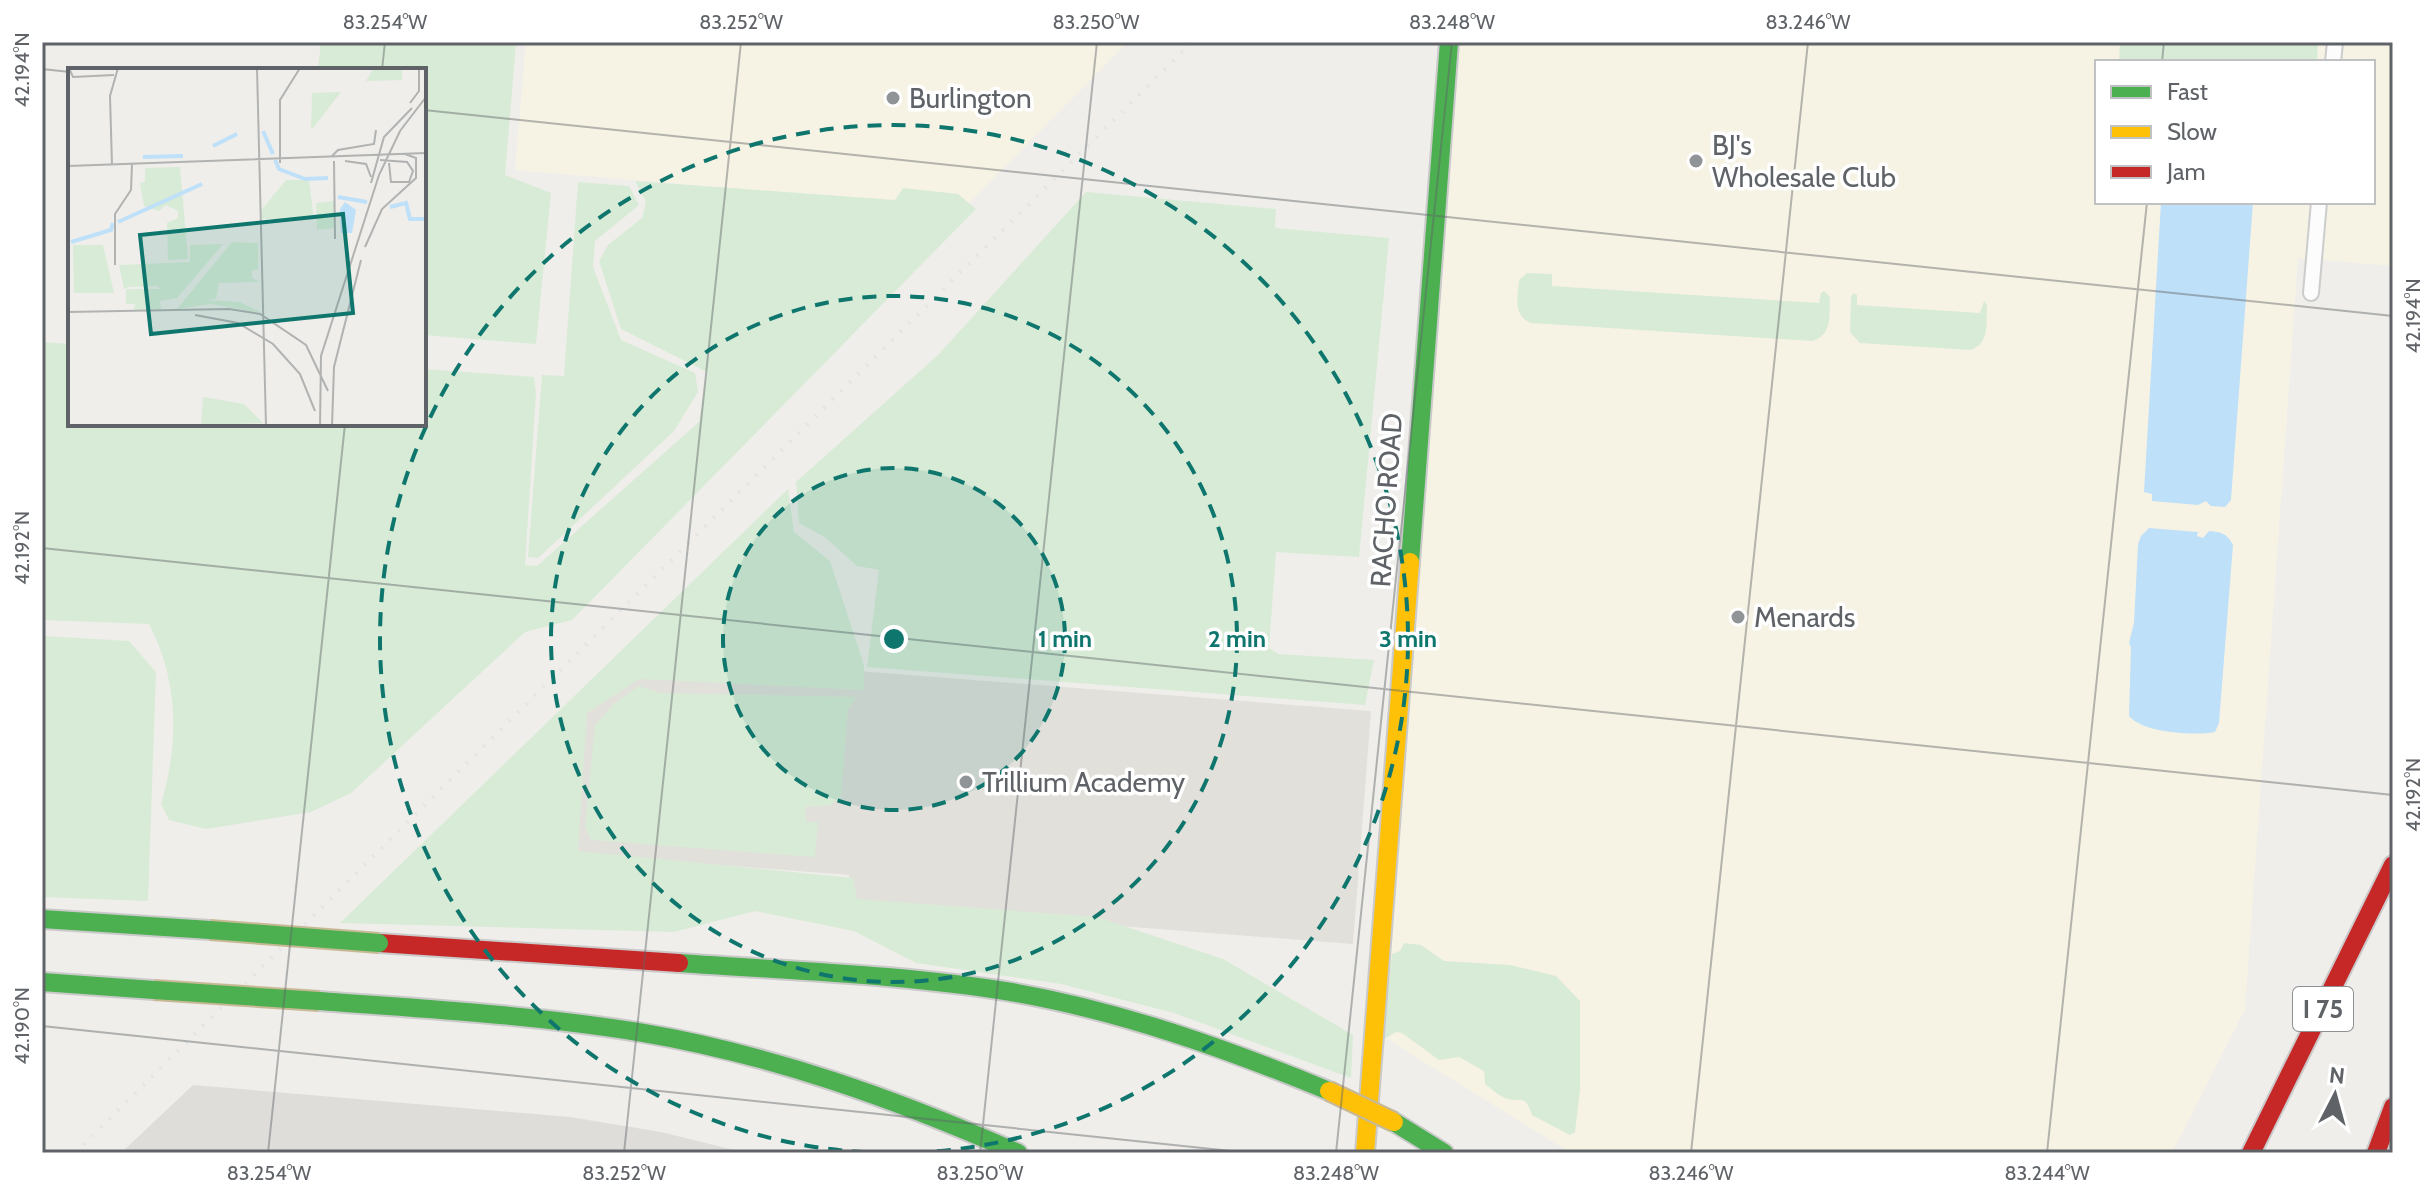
<svg xmlns="http://www.w3.org/2000/svg" width="2435" height="1195" font-family="Cabin,sans-serif">
<style>
.commercial{fill:#f7f3e4;fill-rule:evenodd}
.industrial{fill:#dfddda}
.education{fill:#e2e0da}
.green{fill:#d8ebd6}
.water{fill:#bfe0f9}
.lines{fill:none;stroke-linecap:round;stroke-linejoin:round}
.street-casing{stroke:#cbcccc;stroke-width:18}
.fast-casing{stroke:#cacacb;stroke-width:22}
.slow-casing{stroke:#cacacb;stroke-width:22}
.jam-casing{stroke:#cacacb;stroke-width:22}
.street{stroke:#fdfcfc;stroke-width:14}
.fast{stroke:#4caf50;stroke-width:18}
.slow{stroke:#ffc107;stroke-width:18}
.jam{stroke:#c62828;stroke-width:18}
.rail{stroke:#e4e4e4;stroke-width:4;stroke-dasharray:2 10;stroke-linecap:butt}
.fast-bridge-casing{stroke:#c8b996;stroke-width:22;stroke-linecap:butt}
.slow-bridge-casing{stroke:#c8b996;stroke-width:22;stroke-linecap:butt}
.fast-bridge{stroke:#4caf50;stroke-width:18}
.slow-bridge{stroke:#ffc107;stroke-width:18}
.ticks{fill:none;stroke:#5f6368;stroke-width:2;stroke-opacity:0.45}
.ring{fill:none;stroke:#0f766e;stroke-width:4;stroke-dasharray:14 10}
.poi-dot{fill:#919496;stroke:#fff;stroke-width:3}
.labels{text-anchor:middle;dominant-baseline:central;stroke-width:7;stroke-linejoin:round;paint-order:stroke}
.shield{fill:#fff;stroke:#8f9295;stroke-width:2}
.shield-label{font-size:26px;font-weight:bold;fill:#5f6368}
.poi-label{font-size:28px;fill:#5f6368;stroke:#fff;text-anchor:start}
.street-label{font-size:28px;fill:#5f6368;stroke:#fff}
.inset-river{fill:none;stroke:#bfe0f9;stroke-width:4}
.inset-road{fill:none;stroke:#b1b2b2;stroke-width:2}
.view{fill:#0f766e;fill-opacity:0.15;stroke:#0f766e;stroke-width:4}
.inset-edge{fill:none;stroke:#5f6368;stroke-width:4}
.centre{fill:#0f766e;stroke:#fff;stroke-width:4}
.ring-label{font-size:24px;text-anchor:middle;font-weight:bold;fill:#0f766e;stroke:#fff;stroke-width:7;stroke-linejoin:round;paint-order:stroke}
.neatline{fill:none;stroke:#5f6368;stroke-width:3}
.ticks-label{font-size:20px;text-anchor:middle;fill:#5f6368}
</style>
<rect width="100%" height="100%" fill="#efeeea"/>
<g class="commercial">
<path d="M 526,42 L 1128,42 L 964,208 L 515,170 Z"/>
<path d="M 1460,42 L 2393,42 L 2393,266 L 2298,258 L 2245,1009 L 2172,1153 L 1571,1153 L 1384,1037 ZM 2097,62 L 2373,62 L 2373,202 L 2097,202 Z"/>
</g>
<path class="industrial" d="M 193,1085 L 570,1117 L 661,1132 L 746,1153 L 121,1153 Z"/>
<path class="education" d="M 627,653 L 1371,711 L 1353,944 L 847,905 L 849,875 L 561,853 L 572,704 Z"/>
<g class="green">
<path d="M 321,42 L 516,42 L 505,175 L 551,193 L 536,344 L 424,335 L 424,70 L 318,70 Z"/>
<path d="M 2120,42 L 2318,42 L 2317,62 L 2119,62 Z"/>
<path d="M 635,181 L 895,200 L 903,188 L 958,194 L 976,209 L 572,620 L 525,632 L 351,793 L 311,812 L 206,829 L 169,820 L 161,804 C 179,744 179,681 149,624 L 42,620 L 42,342 L 70,344 L 70,424 L 424,424 L 424,369 L 534,377 L 536,393 L 525,565 L 537,566 L 699,422 L 707,372 L 621,329 L 599,261 L 608,245 L 642,218 L 646,202 Z"/>
<path d="M 578,182 L 629,186 L 639,205 L 595,241 L 593,267 L 621,340 L 695,373 L 698,392 L 674,431 L 538,558 L 528,557 L 542,375 L 564,376 Z"/>
<path d="M 1086,192 L 1276,209 L 1275,228 L 1389,238 L 1359,557 L 1276,552 L 1269,648 L 1278,654 L 1374,660 L 1365,705 L 867,667 L 879,570 L 857,566 L 826,538 L 799,523 L 796,482 L 938,355 Z"/>
<path d="M 1527,273 L 1552,274 L 1552,286 L 1819,303 L 1821,293 L 1824,291 L 1830,297 C 1829,315 1833,335 1812,341 L 1531,323 C 1512,315 1518,297 1519,280 Z"/>
<path d="M 1854,293 L 1857,295 L 1857,305 L 1980,313 L 1984,301 L 1987,305 C 1986,322 1990,345 1970,350 L 1860,343 L 1850,332 L 1851,297 Z"/>
<path d="M 788,489 L 794,532 L 830,561 L 864,665 L 864,690 L 639,679 L 587,713 L 578,851 L 853,878 L 857,899 L 1097,917 L 1223,959 L 1353,1035 L 1351,1078 L 1174,1013 L 1061,984 L 916,963 L 854,931 L 755,911 L 674,932 L 340,923 Z"/>
<path d="M 42,636 L 129,641 L 156,672 L 148,901 L 42,897 Z"/>
<path d="M 639,686 L 660,693 L 856,697 L 848,709 L 841,797 L 830,805 L 805,807 L 806,822 L 818,822 L 815,857 L 591,840 L 585,827 L 595,725 L 615,703 Z"/>
<path d="M 1404,943 L 1421,945 L 1444,961 L 1510,965 L 1556,976 L 1580,1001 L 1580,1090 L 1575,1132 L 1570,1135 L 1532,1115 C 1524,1094 1525,1103 1508,1099 C 1500,1097 1492,1089 1485,1084 L 1484,1071 L 1459,1057 L 1439,1060 L 1402,1033 L 1396,1032 L 1381,1041 L 1392,954 L 1400,951 Z"/>
</g>
<g class="water">
<path d="M 2161,202 L 2253,202 L 2231,500 L 2225,507 L 2211,506 L 2206,501 L 2198,505 L 2152,501 L 2152,494 L 2144,492 Z"/>
<path d="M 2149,528 L 2198,532 L 2197,536 L 2203,538 L 2209,531 C 2221,532 2227,533 2233,545 L 2219,723 L 2215,732 C 2194,736 2143,733 2129,716 L 2131,647 L 2129,643 L 2134,623 L 2138,544 L 2141,536 Z"/>
</g>
<g class="lines">
<defs>
<g id="street">
<path d="M 2333,62 L 2335,42"/>
<path d="M 2311,293 L 2319,202"/>
</g>
<g id="fast">
<path d="M 1410,562 L 1449,42"/>
<path d="M 42,919 L 210,930"/>
<path d="M 679,963 C 790,971 902,974 1011,992 C 1121,1011 1227,1049 1329,1091"/>
<path d="M 42,982 L 154,990"/>
<path d="M 319,1001 C 426,1009 533,1015 638,1032 C 770,1054 896,1099 1018,1153"/>
<path d="M 1394,1122 L 1444,1153"/>
</g>
<path id="slow" d="M 1365,1153 L 1410,562"/>
<g id="jam">
<path d="M 379,943 L 679,963"/>
<path d="M 2251,1153 L 2393,865"/>
<path d="M 2376,1153 L 2393,1107"/>
</g>
</defs>
<use href="#street" class="street-casing"/>
<use href="#fast" class="fast-casing"/>
<use href="#slow" class="slow-casing"/>
<use href="#jam" class="jam-casing"/>
<use href="#street" class="street"/>
<use href="#fast" class="fast"/>
<use href="#slow" class="slow"/>
<use href="#jam" class="jam"/>
<path class="rail" d="M 75,1153 L 1192,42"/>
<defs>
<g id="fast-bridge">
<path d="M 210,930 L 379,943"/>
<path d="M 154,990 L 319,1001"/>
</g>
<path id="slow-bridge" d="M 1329,1091 L 1394,1122"/>
</defs>
<use href="#fast-bridge" class="fast-bridge-casing"/>
<use href="#slow-bridge" class="slow-bridge-casing"/>
<use href="#fast-bridge" class="fast-bridge"/>
<use href="#slow-bridge" class="slow-bridge"/>
</g>
<path class="ticks" d="M 2162,62 L 2164,42M 42,69 L 70,72M 382,70 L 385,42M 424,110 L 2393,316M 42,548 L 2393,795M 42,1026 L 1250,1153M 268,1153 L 345,424M 624,1153 L 741,42M 980,1153 L 1097,42M 1336,1153 L 1452,42M 1691,1153 L 1808,42M 2047,1153 L 2147,202"/>
<circle cx="894" cy="639" r="171" fill="#0f766e" fill-opacity=".12"/>
<g class="ring">
<circle cx="894" cy="639" r="171"/>
<circle cx="894" cy="639" r="343"/>
<path d="M890 1153A514 514 0 1 1 898 1153"/>
</g>
<g class="poi-dot">
<circle cx="893" cy="98" r="8"/>
<circle cx="1696" cy="161" r="8"/>
<circle cx="1738" cy="617" r="8"/>
<circle cx="966" cy="782" r="8"/>
</g>
<g class="labels">
<rect class="shield" x="2293" y="987" width="60" height="44" rx="6"/>
<g class="shield-label">
<text x="2323" y="1009">I 75</text>
</g>
<g class="poi-label">
<text x="909" y="98">Burlington</text>
<text x="1712" y="145">BJ's<tspan x="1712" dy="32">Wholesale Club</tspan></text>
<text x="1754" y="617">Menards</text>
<text x="982" y="782">Trillium Academy</text>
</g>
<g class="street-label">
<text transform="translate(1386 500) rotate(-86)">RACHO ROAD</text>
</g>
</g>
<g transform="translate(68 68)">
<rect width="358" height="358" fill="#efeeea"/>
<path d="M 306,0 L 334,0 L 334,12 L 298,13 ZM 273,24 L 245,60 L 243,59 L 244,25 ZM 112,99 L 120,191 L 100,192 L 99,155 L 110,150 L 110,143 L 98,137 L 91,143 L 76,138 L 72,115 L 77,114 L 77,100 ZM 218,112 L 241,112 L 246,151 L 194,151 L 194,141 ZM 266,133 L 266,160 L 249,162 L 248,135 ZM 164,174 L 190,175 L 190,202 L 184,202 L 184,210 L 192,214 L 151,215 L 148,231 L 135,232 L 172,234 L 194,245 L 143,236 L 109,241 ZM 155,176 L 109,230 L 92,233 L 93,241 L 66,243 L 67,236 L 58,236 L 58,221 L 92,221 L 90,218 L 61,219 L 56,221 L 51,197 L 122,194 L 122,177 ZM 35,177 L 46,225 L 6,225 L 5,177 ZM 135,329 L 176,336 L 195,355 L 133,357 Z" fill="#d8ebd6"/>
<path d="M 277,134 L 288,142 L 284,165 L 273,165 L 272,141 Z" fill="#bfe0f9"/>
<path class="inset-river" d="M 195,63 L 205,86M 145,78 L 169,66M 75,89 L 115,88M 207,92 L 211,101 L 237,111 L 260,110M 270,129 L 299,134M 322,139 L 338,135 L 342,151 L 358,151M 50,154 L 134,116M 3,174 L 43,162 L 45,155"/>
<path class="inset-road" d="M 1,0 L 5,9 L 46,7M 189,0 L 198,358M 342,35 L 351,23 L 351,0M 264,88 L 270,82 L 306,76 L 308,62M 312,92 L 339,94 L 345,103 L 341,114 L 323,114 L 321,95M 266,93 L 267,171M 277,93 L 298,96 L 303,109M 212,95 L 212,32 L 232,0M 44,97 L 42,28 L 50,0M 0,98 L 358,85M 303,115 L 316,69 L 344,40M 297,179 L 314,141 L 348,110 L 348,90 L 337,86M 47,197 L 47,146 L 63,122 L 64,96M 0,244 L 161,241 L 192,246 L 238,277 L 260,323M 127,247 L 170,255 L 205,276 L 232,306 L 247,343M 252,358 L 253,288 L 311,107 L 332,63 L 358,29M 264,358 L 266,299 L 293,192"/>
<path class="view" d="M 275,146 L 285,245 L 83,266 L 72,167 Z"/>
<rect width="358" height="358" class="inset-edge"/>
</g>
<circle cx="894" cy="639" r="12" class="centre"/>
<g class="ring-label">
<text x="1065" y="647">1 min</text>
<text x="1237" y="647">2 min</text>
<text x="1408" y="647">3 min</text>
</g>
<rect width="2435" height="1195" fill="none" stroke="#ffffff" stroke-width="88"/>
<rect x="2095" y="60" width="280" height="144" fill="#ffffff" stroke="#bfc1c3" stroke-width="2"/>
<rect x="2111" y="86" width="40" height="12" fill="#4caf50" stroke="#bfc1c3" stroke-width="2"/>
<text x="2167" y="100" font-size="24" fill="#5f6368">Fast</text>
<rect x="2111" y="126" width="40" height="12" fill="#ffc107" stroke="#bfc1c3" stroke-width="2"/>
<text x="2167" y="140" font-size="24" fill="#5f6368">Slow</text>
<rect x="2111" y="166" width="40" height="12" fill="#c62828" stroke="#bfc1c3" stroke-width="2"/>
<text x="2167" y="180" font-size="24" fill="#5f6368">Jam</text>
<g transform="translate(2335 1095) rotate(6)" stroke="#ffffff" stroke-width="6" paint-order="stroke">
<path d="M0-6L14 30L0 20L-14 30Z" fill="#5f6368"/>
<text y="-12" font-size="22" font-weight="bold" text-anchor="middle" fill="#5f6368">N</text>
</g>
<rect x="44" y="44" width="2347" height="1107" class="neatline"/>
<g class="ticks-label">
<text x="385" y="29">83.254°W</text>
<text x="741" y="29">83.252°W</text>
<text x="1096" y="29">83.250°W</text>
<text x="1452" y="29">83.248°W</text>
<text x="1808" y="29">83.246°W</text>
<text transform="translate(22 70) rotate(-90)" y="7">42.194°N</text>
<text transform="translate(2413 316) rotate(-90)" y="7">42.194°N</text>
<text transform="translate(22 548) rotate(-90)" y="7">42.192°N</text>
<text transform="translate(2413 795) rotate(-90)" y="7">42.192°N</text>
<text transform="translate(22 1026) rotate(-90)" y="7">42.190°N</text>
<text x="269" y="1180">83.254°W</text>
<text x="624" y="1180">83.252°W</text>
<text x="980" y="1180">83.250°W</text>
<text x="1336" y="1180">83.248°W</text>
<text x="1691" y="1180">83.246°W</text>
<text x="2047" y="1180">83.244°W</text>
</g>
</svg>
